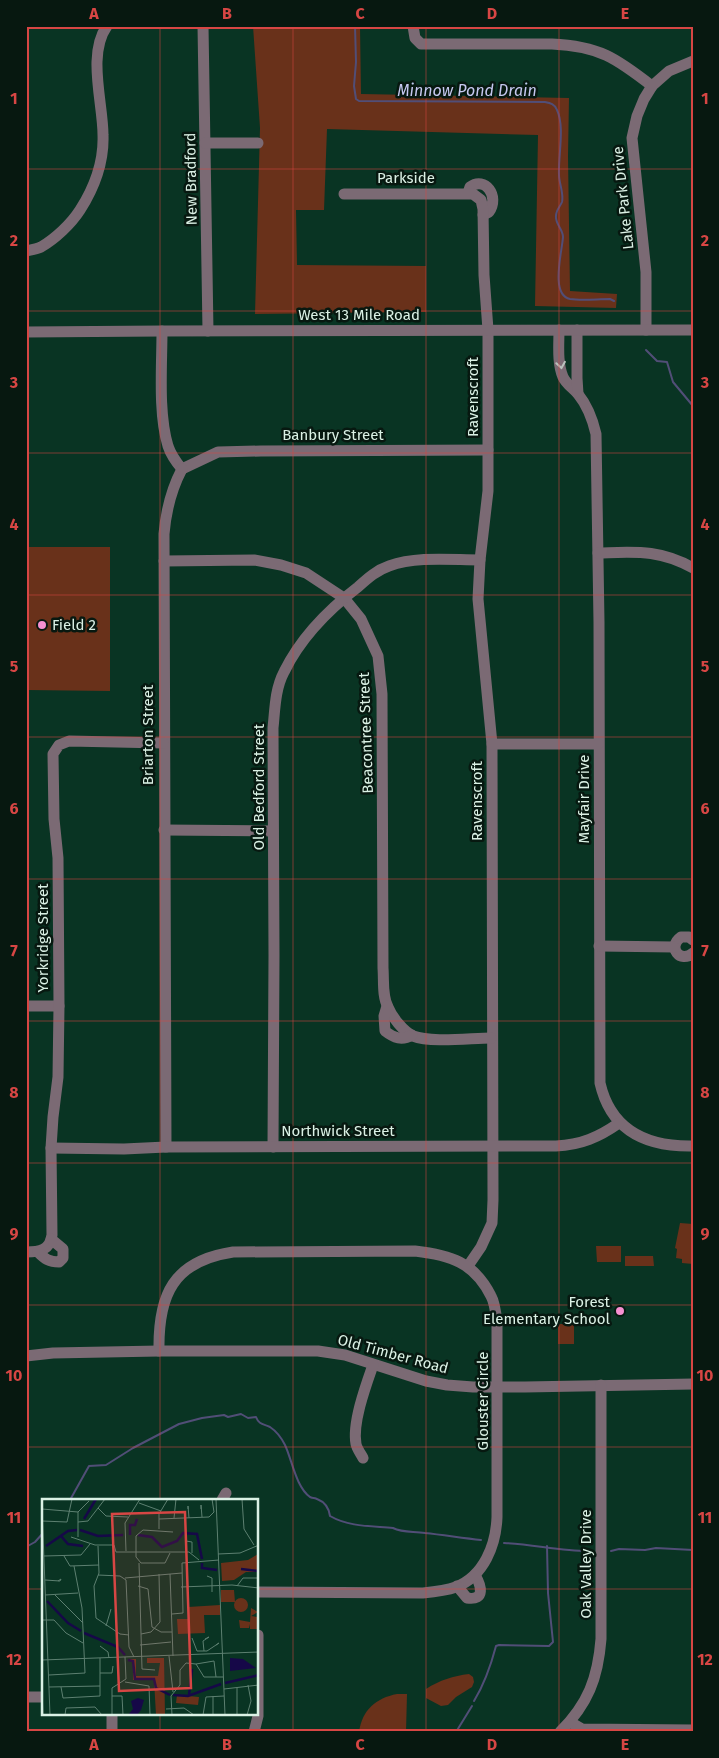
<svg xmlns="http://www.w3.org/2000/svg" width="719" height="1758" font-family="'Fira Sans',sans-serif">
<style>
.green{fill:#69311a}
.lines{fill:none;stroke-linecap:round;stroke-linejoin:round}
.stream{stroke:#514e77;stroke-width:2}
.minor{stroke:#7b6a74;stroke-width:11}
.oneway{stroke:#b9c2bd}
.grid{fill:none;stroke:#d74644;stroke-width:1;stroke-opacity:0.55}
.poi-dot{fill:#f690d1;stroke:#071810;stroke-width:2}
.labels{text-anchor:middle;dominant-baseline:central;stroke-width:5;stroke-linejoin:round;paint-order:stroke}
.street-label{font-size:15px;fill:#dbf1e5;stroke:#071810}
.poi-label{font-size:15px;fill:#dbf1e5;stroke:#071810;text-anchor:start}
.water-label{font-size:16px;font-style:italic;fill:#c6c8f0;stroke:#071810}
.inset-river{fill:none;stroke:#160848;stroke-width:2.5}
.inset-road{fill:none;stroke:#5d8071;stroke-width:1}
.view{fill:#d74644;fill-opacity:0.15;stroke:#d74644;stroke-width:2.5}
.inset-edge{fill:none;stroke:#dbf1e5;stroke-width:2.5}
.neatline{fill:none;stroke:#d74644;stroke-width:2}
.grid-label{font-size:16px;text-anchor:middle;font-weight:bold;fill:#d74644}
</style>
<rect width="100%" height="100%" fill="#093423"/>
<g class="green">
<path d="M 253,26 L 360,26 L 361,94 L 569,98 L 568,156 L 570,291 L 617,294 L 616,308 L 535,306 L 538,135 L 327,129 L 324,210 L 296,210 L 297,265 L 426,266 L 426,312 L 255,314 L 260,128 Z"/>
<path d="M 26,547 L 110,547 L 110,691 L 26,690 Z"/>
<path d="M 680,1223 L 693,1224 L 693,1264 L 682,1263 L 682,1259 L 676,1258 L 677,1249 L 675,1248 Z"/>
<path d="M 596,1246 L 621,1246 L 621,1262 L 597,1262 Z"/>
<path d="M 625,1256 L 653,1256 L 654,1266 L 625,1266 Z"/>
<rect x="558" y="1324" width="16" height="20"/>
<path d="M 469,1674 L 473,1677 L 474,1682 L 472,1687 L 456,1697 L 448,1705 L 441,1706 L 426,1698 L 426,1689 C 440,1680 453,1676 469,1674 Z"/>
<path d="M 397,1694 L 407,1694 L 406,1732 L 359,1732 C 362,1710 376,1698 397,1694 Z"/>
</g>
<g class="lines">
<g class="stream">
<path d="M 355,26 L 356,62 L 354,86 L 356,99 L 359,101 L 545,102 C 550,103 555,104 557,110 C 565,127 558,156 559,175 C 559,183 564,194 562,202 C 560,207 556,210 556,216 C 555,224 563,229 563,237 C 562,252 550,295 570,299 C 582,301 597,299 610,299 L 614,301"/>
<path d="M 646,350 L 657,361 L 667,362 L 673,382 L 693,406"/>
<path d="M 70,1500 L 89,1466 L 106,1465 L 133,1448 L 179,1424 L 202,1418 L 224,1415 L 228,1417 L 241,1414 L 248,1418 L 256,1417 C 259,1425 264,1424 270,1427 C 276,1431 282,1439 285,1445 C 292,1460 296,1487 310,1497 C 314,1499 313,1497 317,1499 C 325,1502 329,1509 330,1516 C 349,1527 372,1526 393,1528 C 403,1533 414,1531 425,1533 C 444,1535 462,1538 481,1540"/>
<path d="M 504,1543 C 532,1544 560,1551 588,1551"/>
<path d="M 26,1547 L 35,1542 L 44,1532"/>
<path d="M 611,1551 L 619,1549 L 645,1550 L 656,1548 L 693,1550"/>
<path d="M 474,1701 C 485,1683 491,1665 496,1646 L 499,1645 L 549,1646 L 553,1642 L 548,1593 L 547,1546"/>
<path d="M 456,1732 L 472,1706"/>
</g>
<g class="minor">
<path d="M 203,26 L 208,331"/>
<path d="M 413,26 L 415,38 L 421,44 L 552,44 C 599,46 616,58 652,86"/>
<path d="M 205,143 L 258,143"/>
<path d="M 468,193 L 470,187 C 485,176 500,196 489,212 L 483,215"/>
<path d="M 344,194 L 473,194 L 481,200 L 483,209 L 484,275 L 488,330 L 488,491 L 480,560 L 478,599 L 492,744 L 493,1200 L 492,1223 L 481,1247 L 468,1266"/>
<path d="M 26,251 C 31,250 37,249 41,247 C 55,239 71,224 80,210 C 94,188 104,162 103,135 C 103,103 87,54 107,26"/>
<path d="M 559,330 C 559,344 557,363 563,377 C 566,384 573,388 578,394 C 587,405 593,421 596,434 L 599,622 L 600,1083 C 611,1131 647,1147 693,1146"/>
<path d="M 577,330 L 577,378 L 578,394"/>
<path d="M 646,330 L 646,272 L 632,138 L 637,116 L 644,99 L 652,86 L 669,71 L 693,61"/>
<path d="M 162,331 C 162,366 158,413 168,446 C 171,455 176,462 182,469"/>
<path d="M 26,332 L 162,331 L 693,330"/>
<path d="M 182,469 L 218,452 L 261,451 L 488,450"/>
<path d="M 598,553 C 635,552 659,549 693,568"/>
<path d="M 164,561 L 254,560 L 281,565 L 306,573 L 344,598 L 361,619 L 378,656 L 382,694 L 383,968 C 384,981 382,996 388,1007 C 392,1017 403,1031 413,1036 C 431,1043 471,1038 491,1038"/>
<path d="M 492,744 L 598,744"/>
<path d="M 164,830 L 273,831"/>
<path d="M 693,940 L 689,937 L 681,937 C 667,947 680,964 693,953"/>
<path d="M 599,946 L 674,947"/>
<path d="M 26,1006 L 59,1006"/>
<path d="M 387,1006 L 384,1016 L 385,1031 C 394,1038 402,1041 412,1035"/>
<path d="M 166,1147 L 164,534 C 166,510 171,490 182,469"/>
<path d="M 273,1147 L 274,955 L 273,728 C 275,709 275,689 284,672 C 301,637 328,610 358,587 C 368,578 377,570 389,566 C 417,556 451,560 480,560"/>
<path d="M 51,1148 L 124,1149 L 166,1147 L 556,1146 C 581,1145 599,1137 619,1123"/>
<path d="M 26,1252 C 40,1252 50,1250 52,1235 L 51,1148 L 53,1117 L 58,1077 L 59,1006 L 58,858 L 54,819 L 53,754 L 59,745 L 69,741 L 163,743"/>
<path d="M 38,1252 C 45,1259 49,1262 59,1262 L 63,1258 L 63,1249 L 51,1239"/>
<path d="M 159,1351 C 158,1295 173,1261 233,1252 L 415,1251 C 450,1255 474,1262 491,1296 C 495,1303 496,1314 497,1323 L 497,1517 C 496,1545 484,1576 456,1587 C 445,1591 433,1592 422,1593 L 258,1592"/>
<path d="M 26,1356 L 53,1353 L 159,1351 L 318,1351 L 345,1355 L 426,1381 L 447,1385 L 473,1387 L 525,1387 L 693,1384"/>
<path d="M 363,1458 C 361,1454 357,1449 356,1444 C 352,1423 366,1385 373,1365"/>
<path d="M 222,1500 L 226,1493"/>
<path d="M 457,1586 L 467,1598 C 486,1601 481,1585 475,1575"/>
<path d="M 26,1697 L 44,1697"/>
<path d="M 112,1714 L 112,1732"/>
<path d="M 570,1722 L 582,1729 L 693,1730"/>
<path d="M 254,1732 L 258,1716 L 258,1635"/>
<path d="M 560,1732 C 588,1704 598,1678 601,1639 L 601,1385"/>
</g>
</g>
<defs><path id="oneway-chevron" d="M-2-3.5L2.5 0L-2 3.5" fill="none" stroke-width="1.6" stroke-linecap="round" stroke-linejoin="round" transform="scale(1.25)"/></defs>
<use class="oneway" href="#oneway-chevron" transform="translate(561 365) rotate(81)"/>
<path class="grid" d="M 160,26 L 160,1500M 293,26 L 293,1732M 426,26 L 426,1732M 559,26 L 559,1732M 26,169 L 693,169M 26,311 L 693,311M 26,453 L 693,453M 26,595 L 693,595M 26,737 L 693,737M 26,879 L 693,879M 26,1021 L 693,1021M 26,1163 L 693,1163M 26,1305 L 693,1305M 26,1447 L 693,1447M 26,1589 L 44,1589M 258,1589 L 693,1589M 160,1714 L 160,1732"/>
<g class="poi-dot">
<circle cx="42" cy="625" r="5"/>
<circle cx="620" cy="1311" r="5"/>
</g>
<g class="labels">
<g class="street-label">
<text x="406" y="178">Parkside</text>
<text transform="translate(191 179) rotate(-91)">New Bradford</text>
<text transform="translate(623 198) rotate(-96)">Lake Park Drive</text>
<text x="359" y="315">West 13 Mile Road</text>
<text transform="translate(473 397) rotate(-90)">Ravenscroft</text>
<text x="333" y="435">Banbury Street</text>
<text transform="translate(366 733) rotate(-92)">Beacontree Street</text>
<text transform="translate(148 735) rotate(-90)">Briarton Street</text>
<text transform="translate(259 787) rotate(-90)">Old Bedford Street</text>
<text transform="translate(584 799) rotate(-90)">Mayfair Drive</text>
<text transform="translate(477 801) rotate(-90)">Ravenscroft</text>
<text transform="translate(43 938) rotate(-90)">Yorkridge Street</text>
<text x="338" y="1131">Northwick Street</text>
<text transform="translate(393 1354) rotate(15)">Old Timber Road</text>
<text transform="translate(483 1401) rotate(-90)">Glouster Circle</text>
<text transform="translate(586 1564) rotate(-90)">Oak Valley Drive</text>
</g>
<g class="poi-label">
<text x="52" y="625">Field 2</text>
<text x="610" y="1302" text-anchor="end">Forest<tspan x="610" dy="17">Elementary School</tspan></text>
</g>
<g class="water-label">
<text x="467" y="90">Minnow Pond Drain</text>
</g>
</g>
<g transform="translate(42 1499)">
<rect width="216" height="216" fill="#093423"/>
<path d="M 216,55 L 216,73 L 204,73 L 192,81 L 180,82 L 179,64 L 206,61 ZM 179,91 L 192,91 L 193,103 L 179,103 ZM192 106a7 7 0 1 1 14 0a7 7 0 1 1-14 0ZM 178,106 L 178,116 L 162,116 L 163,134 L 136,135 L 135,120 L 146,120 L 146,108 ZM 209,109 L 216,113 L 209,117 L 215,118 L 216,130 L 208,130 L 208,125 L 207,129 L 198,129 L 197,121 L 208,123 ZM 105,159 L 122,159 L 123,216 L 114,216 L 112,181 L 91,181 L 91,162 L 86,160 L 94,160 L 94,177 L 116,177 L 118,164 L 105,164 ZM 135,196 L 157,198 L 156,206 L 134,204 Z" fill="#69311a"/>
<path d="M 188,159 L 201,160 L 214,169 L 188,172 ZM 96,199 L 102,201 L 99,211 L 95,216 L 86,216 L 91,210 L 89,202 Z" fill="#160848"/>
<path class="inset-river" d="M 42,20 L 54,0M 38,31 L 56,37 L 81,36M 88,36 L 88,26 L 93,26 L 95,20M 96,36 L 110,38 L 120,48 L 135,42 L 141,34 L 155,35 L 160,60M 19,37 L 26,45 L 41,47M 4,47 L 26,32 L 35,31M 160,64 L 160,69 L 175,71M 199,70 L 217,72M 5,102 L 26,124 L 39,132M 42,134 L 76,148 L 83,156M 86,161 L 91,162 L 93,180 L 112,180 L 114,189 L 128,196M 183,184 L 217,176M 131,196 L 146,197 L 179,185M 147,196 L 150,170"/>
<path class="inset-road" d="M 174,0 L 183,216M 200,0 L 202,30 L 212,46M 97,4 L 119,12M 0,9 L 8,216M 56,9 L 64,17 L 86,18M 0,10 L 36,13M 146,10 L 146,7 L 147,19M 159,10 L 159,6 L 160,18M 132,19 L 134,0M 117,20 L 167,18 L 172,13 L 170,0M 0,22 L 25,23 L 30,0M 36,23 L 46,22 L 63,0M 117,30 L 117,15 L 126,0M 29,38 L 53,46 L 72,46 L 74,53 L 147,53 L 157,61M 36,38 L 36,13 L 47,2M 144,42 L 150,43 L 150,54M 56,47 L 57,74 L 52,87 L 54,119 L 78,135 L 87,136M 84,52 L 83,24 L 98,0M 128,54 L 123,64 L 99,64 L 94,58 L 94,37 L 101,31 L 131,33M 176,55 L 198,54 L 217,46M 2,57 L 39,56 L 48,45M 22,57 L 28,67 L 57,66M 97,64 L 100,170 L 113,171M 128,75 L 131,157M 56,76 L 78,77 L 84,81 L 87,148 L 92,158M 165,77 L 170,79 L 170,93M 83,79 L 140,74M 3,81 L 18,82 L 19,80 L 16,82M 96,87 L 106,90 L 110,128 L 119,133 L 130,133M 195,87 L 201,79 L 217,79M 139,88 L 190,86 L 217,89M 3,96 L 36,94M 13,96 L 41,124M 130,115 L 141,114 L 140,64 L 177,61M 0,121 L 12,121 L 24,134 L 41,144M 64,127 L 69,110M 99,135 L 109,133 L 118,123 L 117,75M 150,139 L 155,152 L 165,152 L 177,144 L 174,146M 98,146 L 129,143M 58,147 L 66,153 L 67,159M 162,152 L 161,142 L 167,138 L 163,140M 127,157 L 131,193M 0,161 L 217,153M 154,165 L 172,162 L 174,178M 58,174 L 70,174 L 71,167M 7,176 L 43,174 L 40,109 L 32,67M 83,183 L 107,187 L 108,216M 7,188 L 58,187M 19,188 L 21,199 L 58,197 L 58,159M 182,190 L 217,186M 0,191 L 1,216M 70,197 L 80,197 L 81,216M 171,197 L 171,216M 124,210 L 142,209 L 152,216M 23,216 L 24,209 L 53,208 L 60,216M 70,216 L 70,189 L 84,180 L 83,158M 130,216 L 129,197 L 138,186 L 138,171 L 144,164 L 154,165 L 162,178 L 181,178M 161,216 L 164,198 L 182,197M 195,216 L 195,189M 205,216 L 209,202 L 206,186"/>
<path class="view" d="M 143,13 L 149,189 L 77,192 L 70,15 Z"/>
<rect width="216" height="216" class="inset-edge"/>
</g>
<rect width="719" height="1758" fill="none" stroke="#071810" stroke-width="55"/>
<rect x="28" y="28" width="664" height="1702" class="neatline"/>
<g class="grid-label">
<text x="94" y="19">A</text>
<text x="227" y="19">B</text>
<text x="360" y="19">C</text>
<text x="492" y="19">D</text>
<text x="625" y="19">E</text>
<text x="14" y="104">1</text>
<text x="705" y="104">1</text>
<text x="14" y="246">2</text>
<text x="705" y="246">2</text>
<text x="14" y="388">3</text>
<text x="705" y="388">3</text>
<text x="14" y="530">4</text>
<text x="705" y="530">4</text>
<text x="14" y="672">5</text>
<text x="705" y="672">5</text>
<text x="14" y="814">6</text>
<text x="705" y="814">6</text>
<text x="14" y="956">7</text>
<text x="705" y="956">7</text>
<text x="14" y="1098">8</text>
<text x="705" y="1098">8</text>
<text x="14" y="1239">9</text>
<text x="705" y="1239">9</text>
<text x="14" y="1381">10</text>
<text x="705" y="1381">10</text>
<text x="14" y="1523">11</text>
<text x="705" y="1523">11</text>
<text x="14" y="1665">12</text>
<text x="705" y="1665">12</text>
<text x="94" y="1750">A</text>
<text x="227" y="1750">B</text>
<text x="360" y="1750">C</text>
<text x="492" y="1750">D</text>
<text x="625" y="1750">E</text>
</g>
</svg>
